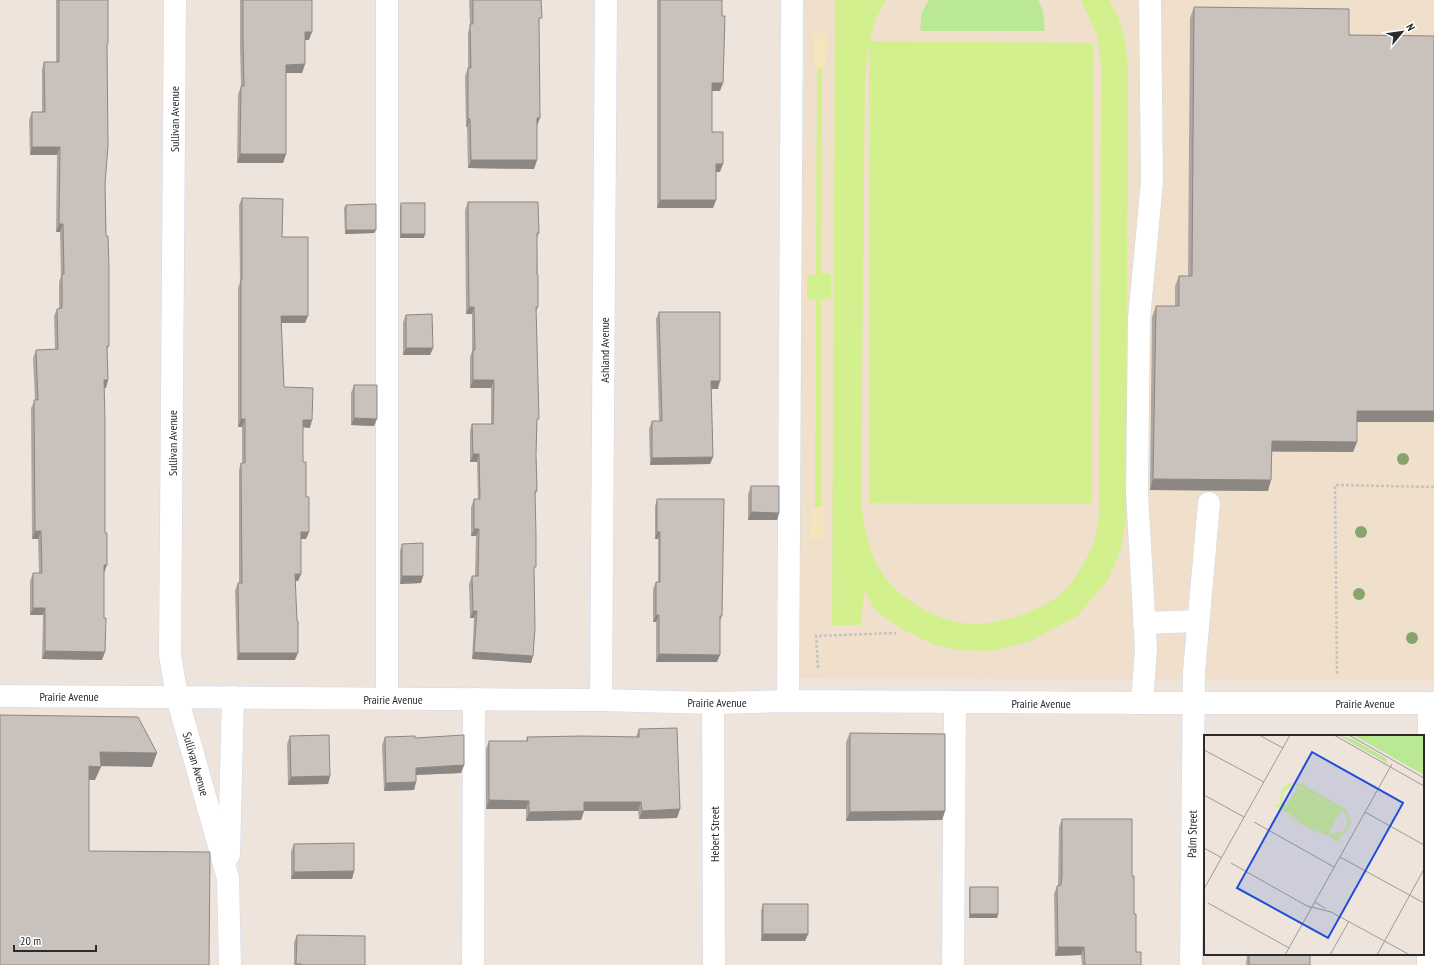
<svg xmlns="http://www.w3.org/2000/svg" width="1434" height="965" font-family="'PT Sans Narrow',sans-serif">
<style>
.education{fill:#f0dfca}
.green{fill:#bbe895}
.sand{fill:#f5e5bd}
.pitch{fill:#d3f08f}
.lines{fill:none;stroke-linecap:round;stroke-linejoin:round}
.minor-casing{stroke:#d1d7e5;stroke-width:23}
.path{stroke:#c4c4c4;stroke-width:2.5;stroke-dasharray:3 2;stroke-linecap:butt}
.minor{stroke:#fff;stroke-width:22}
.tree{fill:#87a36f}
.wall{fill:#ada6a1}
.shaded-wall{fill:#8d8783}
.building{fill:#c9c1bb;stroke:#8d8783}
.labels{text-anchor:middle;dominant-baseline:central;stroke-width:3;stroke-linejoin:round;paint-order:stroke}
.street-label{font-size:12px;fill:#2b2b2b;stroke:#fff}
.inset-road{fill:none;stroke:#a09a95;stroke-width:1}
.view{fill:#1d4ed8;fill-opacity:0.15;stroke:#1d4ed8;stroke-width:2}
.inset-edge{fill:none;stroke:#2b2b2b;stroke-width:2}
</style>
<rect width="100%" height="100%" fill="#eee4dc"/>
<path class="education" d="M 805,0 L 1434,0 L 1434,681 L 797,678 Z"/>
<path class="green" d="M 929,0 L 1038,0 L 1043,11 L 1045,31 L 920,31 L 922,12 Z"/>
<g class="sand">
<path d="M 814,33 L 827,34 L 826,67 L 814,67 Z"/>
<path d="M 811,507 L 824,507 L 823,539 L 810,539 Z"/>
</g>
<g class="pitch">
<path d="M 835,0 L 886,0 L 875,20 L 870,41 L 1093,43 L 1092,504 L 869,503 L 869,47 L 865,77 L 861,504 C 865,529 869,555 884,576 C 903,602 945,626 978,624 C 994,623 1011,619 1026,613 C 1040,608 1057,599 1067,588 C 1075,579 1089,555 1093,544 C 1097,536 1097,525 1099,517 L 1101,65 L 1097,35 L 1081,0 L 1109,0 L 1119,19 L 1125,41 L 1128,66 L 1126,517 L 1121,549 L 1108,580 L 1077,616 L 1028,642 L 992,651 L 958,650 L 934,645 L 902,629 L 876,611 L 864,591 L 861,625 L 832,625 Z"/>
<path d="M 822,67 L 821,274 L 831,274 L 831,299 L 821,299 L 821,507 L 815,507 L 816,300 L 807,299 L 807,275 L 816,275 L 817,68 Z"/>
</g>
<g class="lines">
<defs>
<g id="minor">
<path d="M 175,0 L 170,655 L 177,697 L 228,878 L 230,965"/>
<path d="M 1144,623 L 1198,621"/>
<path d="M 0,696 L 601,700 L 713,703 L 788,701 L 1142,703 L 1434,703"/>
<path d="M 387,699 L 387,0"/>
<path d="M 601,700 L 606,0"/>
<path d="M 788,701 L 792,0"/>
<path d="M 713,703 L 714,965"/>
<path d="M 1142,703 L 1146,649 L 1137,493 L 1139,319 L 1152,182 L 1150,0"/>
<path d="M 229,855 L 233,697"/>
<path d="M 473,965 L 474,699"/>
<path d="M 953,965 L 955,702"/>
<path d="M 1191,965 L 1194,672 L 1209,503"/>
<path d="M 1428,965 L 1429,703"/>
</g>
</defs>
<use href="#minor" class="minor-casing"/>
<g class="path">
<path d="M 818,668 L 816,636 L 896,633"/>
<path d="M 1337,674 L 1335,485 L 1434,487"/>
</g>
<use href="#minor" class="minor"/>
</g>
<g class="tree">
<circle cx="1403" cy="459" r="6"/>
<circle cx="1361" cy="532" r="6"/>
<circle cx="1359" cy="594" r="6"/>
<circle cx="1412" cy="638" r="6"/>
</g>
<g class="wall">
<path d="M 56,0 L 108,0 L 107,48 L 105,184 L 106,236 L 109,346 L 107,349 L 108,380 L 106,388 L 104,388 L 104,573 L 102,660 L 42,659 L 43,615 L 30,615 L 30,581 L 33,573 L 39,573 L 38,539 L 32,539 L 31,408 L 35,400 L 33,358 L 36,350 L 55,349 L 54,316 L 57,309 L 59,309 L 59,282 L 61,276 L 60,232 L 56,232 L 57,155 L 30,155 L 29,120 L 32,112 L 42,112 L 42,70 L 44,62 L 56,62 Z"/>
<path d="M 240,0 L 312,0 L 309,40 L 305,40 L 305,64 L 302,73 L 286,73 L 286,154 L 283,163 L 237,163 L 238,94 L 241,87 L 240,46 Z"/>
<path d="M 469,0 L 541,0 L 539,24 L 537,126 L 537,160 L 534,169 L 468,168 L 467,127 L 466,127 L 465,76 L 468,68 L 468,33 L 470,25 Z"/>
<path d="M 657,0 L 722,0 L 720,91 L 712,91 L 712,132 L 720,172 L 716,172 L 716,200 L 713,208 L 657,208 Z"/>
<path d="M 1194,7 L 1349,35 L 1434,36 L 1434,422 L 1357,422 L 1357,442 L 1353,452 L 1272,452 L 1268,491 L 1150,490 L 1152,317 L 1156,306 L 1175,306 L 1175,286 L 1179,276 L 1188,276 L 1190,18 Z"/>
<path d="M 242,198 L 282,237 L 305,323 L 281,323 L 284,387 L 310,428 L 303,427 L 303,462 L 309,532 L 306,539 L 301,539 L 301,574 L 298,581 L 295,581 L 295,660 L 237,660 L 235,590 L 238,583 L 239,583 L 239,470 L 241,463 L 242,463 L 242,427 L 238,427 L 238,288 L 240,282 L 239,205 Z"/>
<path d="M 468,202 L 539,233 L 537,238 L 538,307 L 536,312 L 537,425 L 536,454 L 537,491 L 535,495 L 533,656 L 531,663 L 472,659 L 474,618 L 470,618 L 469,584 L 472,576 L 475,576 L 476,536 L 471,536 L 471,507 L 474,499 L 478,499 L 477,462 L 470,462 L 470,431 L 472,424 L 491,424 L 491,388 L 470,388 L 470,357 L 472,351 L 472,314 L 466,314 L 465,210 Z"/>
<path d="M 401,203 L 424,238 L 400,238 L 400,207 Z"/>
<path d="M 346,205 L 376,230 L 374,233 L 345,234 L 344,208 Z"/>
<path d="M 659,312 L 718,389 L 711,389 L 713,457 L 710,464 L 650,465 L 649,429 L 652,421 L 659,421 L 656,319 Z"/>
<path d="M 406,315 L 433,348 L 430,355 L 403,355 L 403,322 Z"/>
<path d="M 354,385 L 374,426 L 351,425 L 351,393 Z"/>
<path d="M 751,486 L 779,513 L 777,520 L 748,520 L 748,494 Z"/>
<path d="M 657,499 L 722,616 L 720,621 L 717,662 L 656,662 L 656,622 L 653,622 L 653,589 L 656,582 L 658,582 L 658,539 L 655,539 L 655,506 Z"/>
<path d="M 402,544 L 423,576 L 421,583 L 400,584 L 400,551 Z"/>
<path d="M 639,729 L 680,809 L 677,818 L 639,819 L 638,811 L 584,811 L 581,820 L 526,821 L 526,809 L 486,809 L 486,749 L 489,741 L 526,741 L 527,737 L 636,737 Z"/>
<path d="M 850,733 L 945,811 L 942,820 L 846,821 L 846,742 Z"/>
<path d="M 290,736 L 330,776 L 328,784 L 288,785 L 287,744 Z"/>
<path d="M 385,737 L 415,738 L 464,765 L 461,773 L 416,775 L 416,782 L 414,790 L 384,791 L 382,745 Z"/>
<path d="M 1062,819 L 1132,876 L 1136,952 L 1141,965 L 1082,965 L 1081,955 L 1055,956 L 1054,894 L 1057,886 L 1058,886 L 1059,827 Z"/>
<path d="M 294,844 L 354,871 L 352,879 L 291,879 L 291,851 Z"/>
<path d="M 970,887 L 998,914 L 997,918 L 969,918 L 969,890 Z"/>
<path d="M 763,904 L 808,934 L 805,941 L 761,941 L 761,911 Z"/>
<path d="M 297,935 L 365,965 L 294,965 L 294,942 Z"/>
<path d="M 1247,954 L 1310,954 L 1310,965 L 1246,965 Z"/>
</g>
<g class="shaded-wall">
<path d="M 305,32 L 312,32 L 309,40 L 302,40 Z"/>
<path d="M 305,64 L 302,73 L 283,73 L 286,65 Z"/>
<path d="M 712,83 L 723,83 L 720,91 L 709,91 Z"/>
<path d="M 537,118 L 540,118 L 537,126 L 534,126 Z"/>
<path d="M 468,119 L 470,119 L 467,127 L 466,127 Z"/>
<path d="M 32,147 L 60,147 L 57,155 L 30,155 Z"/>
<path d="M 240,154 L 286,154 L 283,163 L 237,163 Z"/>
<path d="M 471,160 L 537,160 L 534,169 L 468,168 Z"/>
<path d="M 716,164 L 723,164 L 720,172 L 713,172 Z"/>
<path d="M 660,200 L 716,200 L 713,208 L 657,208 Z"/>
<path d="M 59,224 L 63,224 L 60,232 L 56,232 Z"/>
<path d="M 346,230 L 376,230 L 374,233 L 345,234 Z"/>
<path d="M 401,234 L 425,234 L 424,238 L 400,238 Z"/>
<path d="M 469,307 L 474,307 L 472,314 L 466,314 Z"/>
<path d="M 281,316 L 308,316 L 305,323 L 278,323 Z"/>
<path d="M 406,348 L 433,348 L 430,355 L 403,355 Z"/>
<path d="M 104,380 L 108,380 L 106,388 L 101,388 Z"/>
<path d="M 473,380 L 494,380 L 491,388 L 470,388 Z"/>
<path d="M 711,381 L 720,381 L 718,389 L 709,389 Z"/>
<path d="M 1357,411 L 1434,411 L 1434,422 L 1353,422 Z"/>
<path d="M 354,418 L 377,419 L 374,426 L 351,425 Z"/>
<path d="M 241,419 L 245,419 L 242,427 L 238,427 Z"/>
<path d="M 303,420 L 312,420 L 310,428 L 301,427 Z"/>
<path d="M 1272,441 L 1357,442 L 1353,452 L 1268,451 Z"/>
<path d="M 473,454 L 479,454 L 477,462 L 470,462 Z"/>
<path d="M 713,457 L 710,464 L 650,465 L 652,458 Z"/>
<path d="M 1153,479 L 1271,480 L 1268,491 L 1150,490 Z"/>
<path d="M 751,512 L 779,513 L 777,520 L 748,520 Z"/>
<path d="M 474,529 L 479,529 L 476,536 L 471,536 Z"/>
<path d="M 35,531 L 41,531 L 38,539 L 32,539 Z"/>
<path d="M 301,532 L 309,532 L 306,539 L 298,539 Z"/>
<path d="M 657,532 L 660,532 L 658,539 L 655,539 Z"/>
<path d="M 104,565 L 107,565 L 104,573 L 101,573 Z"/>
<path d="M 295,574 L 301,574 L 298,581 L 292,581 Z"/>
<path d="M 402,576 L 423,576 L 421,583 L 400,584 Z"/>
<path d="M 33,608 L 45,608 L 43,615 L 30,615 Z"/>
<path d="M 473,611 L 477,611 L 474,618 L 470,618 Z"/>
<path d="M 656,615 L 659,615 L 656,622 L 653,622 Z"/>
<path d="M 45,651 L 105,652 L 102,660 L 42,659 Z"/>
<path d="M 474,652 L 533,656 L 531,663 L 472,659 Z"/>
<path d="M 239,653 L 298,653 L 295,660 L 237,660 Z"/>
<path d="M 659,654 L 720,655 L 717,662 L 656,662 Z"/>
<path d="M 100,752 L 157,753 L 152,767 L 95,766 Z"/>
<path d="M 464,765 L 461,773 L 413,775 L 416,768 Z"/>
<path d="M 89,766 L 101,767 L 95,780 L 84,780 Z"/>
<path d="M 330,776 L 328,784 L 288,785 L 291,777 Z"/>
<path d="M 416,782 L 414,790 L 384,791 L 386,783 Z"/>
<path d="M 489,800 L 529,801 L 526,809 L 486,809 Z"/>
<path d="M 584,802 L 641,802 L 638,811 L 581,811 Z"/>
<path d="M 680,809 L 677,818 L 639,819 L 642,811 Z"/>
<path d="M 584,811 L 581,820 L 526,821 L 529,812 Z"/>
<path d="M 945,811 L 942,820 L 846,821 L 850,812 Z"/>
<path d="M 354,871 L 352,879 L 291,879 L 294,872 Z"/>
<path d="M 970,914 L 998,914 L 997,918 L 969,918 Z"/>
<path d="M 763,934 L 808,934 L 805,941 L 761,941 Z"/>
<path d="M 1058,947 L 1084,947 L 1081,955 L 1055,956 Z"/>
</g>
<g class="building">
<path d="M 59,0 L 108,0 L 108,44 L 107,44 L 108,146 L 105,184 L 106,236 L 108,236 L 109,266 L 109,346 L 107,346 L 108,380 L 104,380 L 105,421 L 105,533 L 107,533 L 107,565 L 104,565 L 104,618 L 106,618 L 105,652 L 45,651 L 45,608 L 33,608 L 33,573 L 42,573 L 41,531 L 35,531 L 34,400 L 38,400 L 36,350 L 58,349 L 57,309 L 62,308 L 62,274 L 64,274 L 63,224 L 59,224 L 60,147 L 32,147 L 32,112 L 45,112 L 44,62 L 59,62 Z"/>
<path d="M 243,0 L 312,0 L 312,32 L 305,32 L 305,64 L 286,65 L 286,154 L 240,154 L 241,86 L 244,86 L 243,38 Z"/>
<path d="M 473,0 L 541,0 L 542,18 L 539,18 L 540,118 L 537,118 L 537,160 L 471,160 L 470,119 L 468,119 L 468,68 L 471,68 L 470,24 L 473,24 Z"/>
<path d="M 660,0 L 722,0 L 722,16 L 725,16 L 723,83 L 712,83 L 712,132 L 723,132 L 723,164 L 716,164 L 716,200 L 660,200 Z"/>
<path d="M 1194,7 L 1349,9 L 1349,35 L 1434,36 L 1434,411 L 1357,411 L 1357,442 L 1272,441 L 1271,480 L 1153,479 L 1156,306 L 1179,306 L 1179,276 L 1192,276 Z"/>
<path d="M 242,198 L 283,199 L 282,237 L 308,237 L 308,316 L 281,316 L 284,387 L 313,388 L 312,420 L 303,420 L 303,462 L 306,462 L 306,497 L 309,497 L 309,532 L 301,532 L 301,574 L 295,574 L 297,621 L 298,621 L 298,653 L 239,653 L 238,583 L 242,583 L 241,463 L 245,463 L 245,419 L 241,419 L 241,280 L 242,280 Z"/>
<path d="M 468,202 L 538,202 L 539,233 L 537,233 L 537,275 L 538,275 L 538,307 L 536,307 L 539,419 L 537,419 L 536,454 L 537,491 L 535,491 L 536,536 L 536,567 L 534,567 L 535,628 L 533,656 L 474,652 L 477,611 L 473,611 L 472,576 L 478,576 L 479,529 L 474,529 L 474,499 L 480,499 L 479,454 L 473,454 L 472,424 L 493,424 L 494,380 L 473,380 L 473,350 L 475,350 L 474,307 L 469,307 Z"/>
<rect x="401" y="203" width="24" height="31"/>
<path d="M 376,204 L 376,230 L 346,230 L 346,205 Z"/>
<path d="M 659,312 L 720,312 L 720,381 L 711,381 L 713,457 L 652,458 L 652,421 L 662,421 Z"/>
<path d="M 432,314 L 433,348 L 406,348 L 406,315 Z"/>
<path d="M 354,385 L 377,385 L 377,419 L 354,418 Z"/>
<path d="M 751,486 L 779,486 L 779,513 L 751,512 Z"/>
<path d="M 657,499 L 724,499 L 722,616 L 720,616 L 720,655 L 659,654 L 659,615 L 656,615 L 656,582 L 660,582 L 660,532 L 657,532 Z"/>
<path d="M 423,543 L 423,576 L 402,576 L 402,544 Z"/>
<path d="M 0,715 L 138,717 L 157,753 L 100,752 L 101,767 L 89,766 L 89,851 L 210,852 L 209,965 L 0,965 Z"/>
<path d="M 677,728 L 680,809 L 642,811 L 641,802 L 584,802 L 584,811 L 529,812 L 529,801 L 489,800 L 489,741 L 528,741 L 527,737 L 583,736 L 639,737 L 639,729 Z"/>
<path d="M 850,733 L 945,734 L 945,811 L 850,812 Z"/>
<path d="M 329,735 L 330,776 L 291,777 L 290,736 Z"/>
<path d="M 464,735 L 464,765 L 416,768 L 416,782 L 386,783 L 385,737 L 415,736 L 415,738 Z"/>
<path d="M 1062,819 L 1132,819 L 1132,876 L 1134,876 L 1134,914 L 1136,914 L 1136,952 L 1141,952 L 1141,965 L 1085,965 L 1084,947 L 1058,947 L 1057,886 L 1061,885 L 1062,876 Z"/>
<path d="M 354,843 L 354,871 L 294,872 L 294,844 Z"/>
<rect x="970" y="887" width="28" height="27"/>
<rect x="763" y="904" width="45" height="30"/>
<path d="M 297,935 L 365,936 L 365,965 L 301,965 L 301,964 L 296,964 Z"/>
<rect x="1249" y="954" width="61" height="11"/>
</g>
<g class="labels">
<g class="street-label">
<text transform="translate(174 119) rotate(-90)">Sullivan Avenue</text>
<text transform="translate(604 350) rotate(-90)">Ashland Avenue</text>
<text transform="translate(172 443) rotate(-90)">Sullivan Avenue</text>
<text x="69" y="696">Prairie Avenue</text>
<text x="393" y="699">Prairie Avenue</text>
<text x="717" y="702">Prairie Avenue</text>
<text x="1041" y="703">Prairie Avenue</text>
<text x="1365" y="703">Prairie Avenue</text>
<text transform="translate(196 764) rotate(74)">Sullivan Avenue</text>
<text transform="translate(714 834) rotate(-90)">Hebert Street</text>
<text transform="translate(1192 834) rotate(-89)">Palm Street</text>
</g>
</g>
<g transform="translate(1204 735)">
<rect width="220" height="220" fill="#eee4dc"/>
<path d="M 134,0 L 149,4 L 183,24 L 183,28 ZM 149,0 L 220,0 L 220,40 Z" fill="#bbe895"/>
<path d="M 86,48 L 98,49 L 143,75 L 147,89 L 142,98 L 134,102 L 137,104 L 135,107 L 105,90 L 123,102 L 101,91 L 82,79 L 102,88 L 71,71 L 73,68 L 76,70 L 77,55 ZM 89,50 L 96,52 L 141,78 L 144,87 L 141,95 L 128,99 L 102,84 L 125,97 L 137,76 L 94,52 L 82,72 L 78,67 L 79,58 Z" fill="#d3f08f" fill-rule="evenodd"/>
<path class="inset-road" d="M 55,0 L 79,13M 130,0 L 220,51M 145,0 L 220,43M 0,15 L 60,47M 0,60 L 40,82M 161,77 L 220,110M 50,87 L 130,132M 0,113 L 18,123M 136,122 L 220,168M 27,128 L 103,171 L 127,177 L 206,220M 0,154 L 86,0M 111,167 L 122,174M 4,168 L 85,213M 81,220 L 188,29M 126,220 L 145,186M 173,220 L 220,134"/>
<path class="view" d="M 108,17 L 199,68 L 124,203 L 33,153 Z"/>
<rect width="220" height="220" class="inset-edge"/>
</g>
<g transform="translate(1402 32) rotate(61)" stroke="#ffffff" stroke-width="3" paint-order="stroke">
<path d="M0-3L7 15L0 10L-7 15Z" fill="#2b2b2b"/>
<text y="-6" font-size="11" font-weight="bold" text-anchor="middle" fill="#2b2b2b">N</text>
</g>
<path d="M14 945v6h82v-6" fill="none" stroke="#2b2b2b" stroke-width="2"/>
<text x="20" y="945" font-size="12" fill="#2b2b2b" stroke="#ffffff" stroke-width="3" paint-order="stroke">20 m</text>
</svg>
